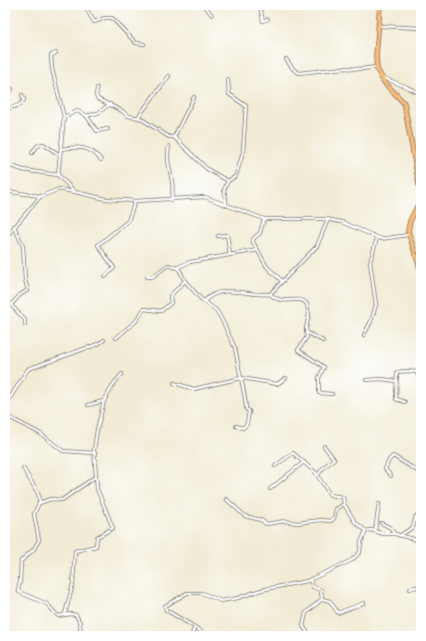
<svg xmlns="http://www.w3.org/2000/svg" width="426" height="641" font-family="Sriracha,sans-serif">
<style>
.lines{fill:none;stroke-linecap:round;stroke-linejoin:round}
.minor-casing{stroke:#716e66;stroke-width:4}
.highway-casing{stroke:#716e66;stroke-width:5.5}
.minor{stroke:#fff;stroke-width:2.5}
.highway{stroke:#febb71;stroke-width:4}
</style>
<rect width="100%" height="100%" fill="#fff"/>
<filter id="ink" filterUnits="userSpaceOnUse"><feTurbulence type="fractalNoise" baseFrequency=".025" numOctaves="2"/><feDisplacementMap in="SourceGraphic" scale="8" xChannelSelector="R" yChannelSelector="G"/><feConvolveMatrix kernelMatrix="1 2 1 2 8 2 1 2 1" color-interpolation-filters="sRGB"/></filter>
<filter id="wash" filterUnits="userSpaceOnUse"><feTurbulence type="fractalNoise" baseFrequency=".012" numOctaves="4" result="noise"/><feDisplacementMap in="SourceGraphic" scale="16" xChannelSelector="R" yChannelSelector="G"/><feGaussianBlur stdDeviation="0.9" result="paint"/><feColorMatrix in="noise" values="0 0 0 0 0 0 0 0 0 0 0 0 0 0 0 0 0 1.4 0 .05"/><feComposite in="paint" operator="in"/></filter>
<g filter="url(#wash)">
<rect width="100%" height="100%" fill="#f2ebd5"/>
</g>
<g filter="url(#ink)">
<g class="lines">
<defs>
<g id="minor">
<path d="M 84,5 L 94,22 L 105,18 L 112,18 L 136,43 L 144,44"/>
<path d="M 204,5 L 212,15"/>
<path d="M 260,5 L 263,21 L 268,19"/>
<path d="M 379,26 L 421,28"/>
<path d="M 56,53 L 51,55 L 52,69 L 64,117 L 58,175"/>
<path d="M 286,59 L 293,69 L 299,73 L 344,68 L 362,69 L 376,67"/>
<path d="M 381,77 L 407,87 L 421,94"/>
<path d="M 97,88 L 96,96 L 98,99 L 122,111 L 128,116 L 140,118 L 169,137 L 174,137"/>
<path d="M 5,95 L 12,89"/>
<path d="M 194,97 L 174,137 L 207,169 L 228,181"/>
<path d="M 5,110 C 12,106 21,108 24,99 L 22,95"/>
<path d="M 86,116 L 98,113 L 110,104"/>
<path d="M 64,117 L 77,111 L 86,115 L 97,131 L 108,129"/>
<path d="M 138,117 L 169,76"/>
<path d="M 169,146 C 164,165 177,181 171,200"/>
<path d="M 61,149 C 78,146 90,146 101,160"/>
<path d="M 32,153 L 37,146 L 43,144 L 60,155"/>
<path d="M 5,164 L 23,170 L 58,175 L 75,192 L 106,199 L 135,201 L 205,197 L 264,219 L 324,219 L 342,222 L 381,239 L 408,235"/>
<path d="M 5,191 L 40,196"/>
<path d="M 226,205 L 226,198 L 224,190 L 228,181 L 236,176 L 243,152 L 246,106 L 229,94 L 228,79"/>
<path d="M 264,219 L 260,233 L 253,239 L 253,242 L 267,267 L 282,281"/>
<path d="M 14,226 L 23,246 L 25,280 L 28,290 L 20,295 L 11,305 L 25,320 L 25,325"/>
<path d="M 218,236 L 227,235 L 230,255"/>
<path d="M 5,238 L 40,197 L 59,189 L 74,192"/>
<path d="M 105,277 L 114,268 L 98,245 L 128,221 L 135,201"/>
<path d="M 147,277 L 152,277 L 168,265 L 178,268"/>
<path d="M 270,294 C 285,308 298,293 307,304 L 309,315 L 306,328 L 307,337 L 298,350 L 324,367 L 319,378 L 319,393 L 332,394"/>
<path d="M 204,301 C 224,282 247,297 270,294 L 317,246 L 328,219"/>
<path d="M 306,332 L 323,341"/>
<path d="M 364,335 L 371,321 L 376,305 L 370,262 L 377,238"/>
<path d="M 116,338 L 136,321 L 144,309 L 161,311 L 171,303 L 170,296 L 185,281"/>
<path d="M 366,380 L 382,379 L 396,381"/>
<path d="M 174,383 L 194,389 L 241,378 L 277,384 L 286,378"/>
<path d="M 405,402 L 396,399 L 397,372 L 407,371 L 417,372 L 421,384"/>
<path d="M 88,405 L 104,401"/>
<path d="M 5,406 L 28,369 L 98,344 L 104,340"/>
<path d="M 5,415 L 41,434 L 63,451 L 95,453"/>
<path d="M 236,426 L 243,428 L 247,424 L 249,411 L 246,409 L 245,398 L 235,348 L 221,318 L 216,310 L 201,299 L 185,281 L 178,267 L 190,262 L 258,250"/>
<path d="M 275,466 L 293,453 L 316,473 L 330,495 L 343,497 L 344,504"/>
<path d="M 23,468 L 38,493 L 40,503"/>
<path d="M 318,475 L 323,468 L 334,459 L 324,446"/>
<path d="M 391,476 L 385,469 L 389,460 L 393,456 L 421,473"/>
<path d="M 270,489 L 304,462"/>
<path d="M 226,499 L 245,516 L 261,520 L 266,524 L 285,521 L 297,523 L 321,520 L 331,521 L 334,518 L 336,509 L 344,504 L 355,522 L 366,531"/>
<path d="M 381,523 L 391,528 L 394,533"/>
<path d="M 366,531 L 371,530 L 384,534 L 395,534 L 417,540 L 421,544"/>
<path d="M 375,531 L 379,504"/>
<path d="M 401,535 L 413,527 L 416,516 L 421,513"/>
<path d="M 410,589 L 415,587 L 421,588"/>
<path d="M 322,599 L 330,601 L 338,613 L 364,603"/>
<path d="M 65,614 L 73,584 L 75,551 L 96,546 L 97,537 L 113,528 L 97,489 L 94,450 L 97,430 L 104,401 L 115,382 L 122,374"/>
<path d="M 81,636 L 80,623 L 76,615 L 71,614 L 58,616 L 47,604 L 19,592 L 18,589 L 20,582 L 21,561 L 34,549 L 39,540 L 34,514 L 39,503 L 51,499 L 62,500 L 95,477"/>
<path d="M 191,636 L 195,627"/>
<path d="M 205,636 L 198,629 L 166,610 L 165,606 L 187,593 L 202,593 L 221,601 L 238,598 L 261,590 L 307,581 L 352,560 L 360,552 L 361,542 L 366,531"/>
<path d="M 310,636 L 303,626 L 306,613 L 322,599 L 321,590 L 313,587 L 310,580"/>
</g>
<g id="highway">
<path d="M 380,5 L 376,57 L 377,69 L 384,82 L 404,103 L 421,195"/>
<path d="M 421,199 L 410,221 L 408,231 L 421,271"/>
</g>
</defs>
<use href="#minor" class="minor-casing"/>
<use href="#highway" class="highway-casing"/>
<use href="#minor" class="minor"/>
<use href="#highway" class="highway"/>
</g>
</g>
<rect width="426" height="641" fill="none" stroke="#fff" stroke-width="20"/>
</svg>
